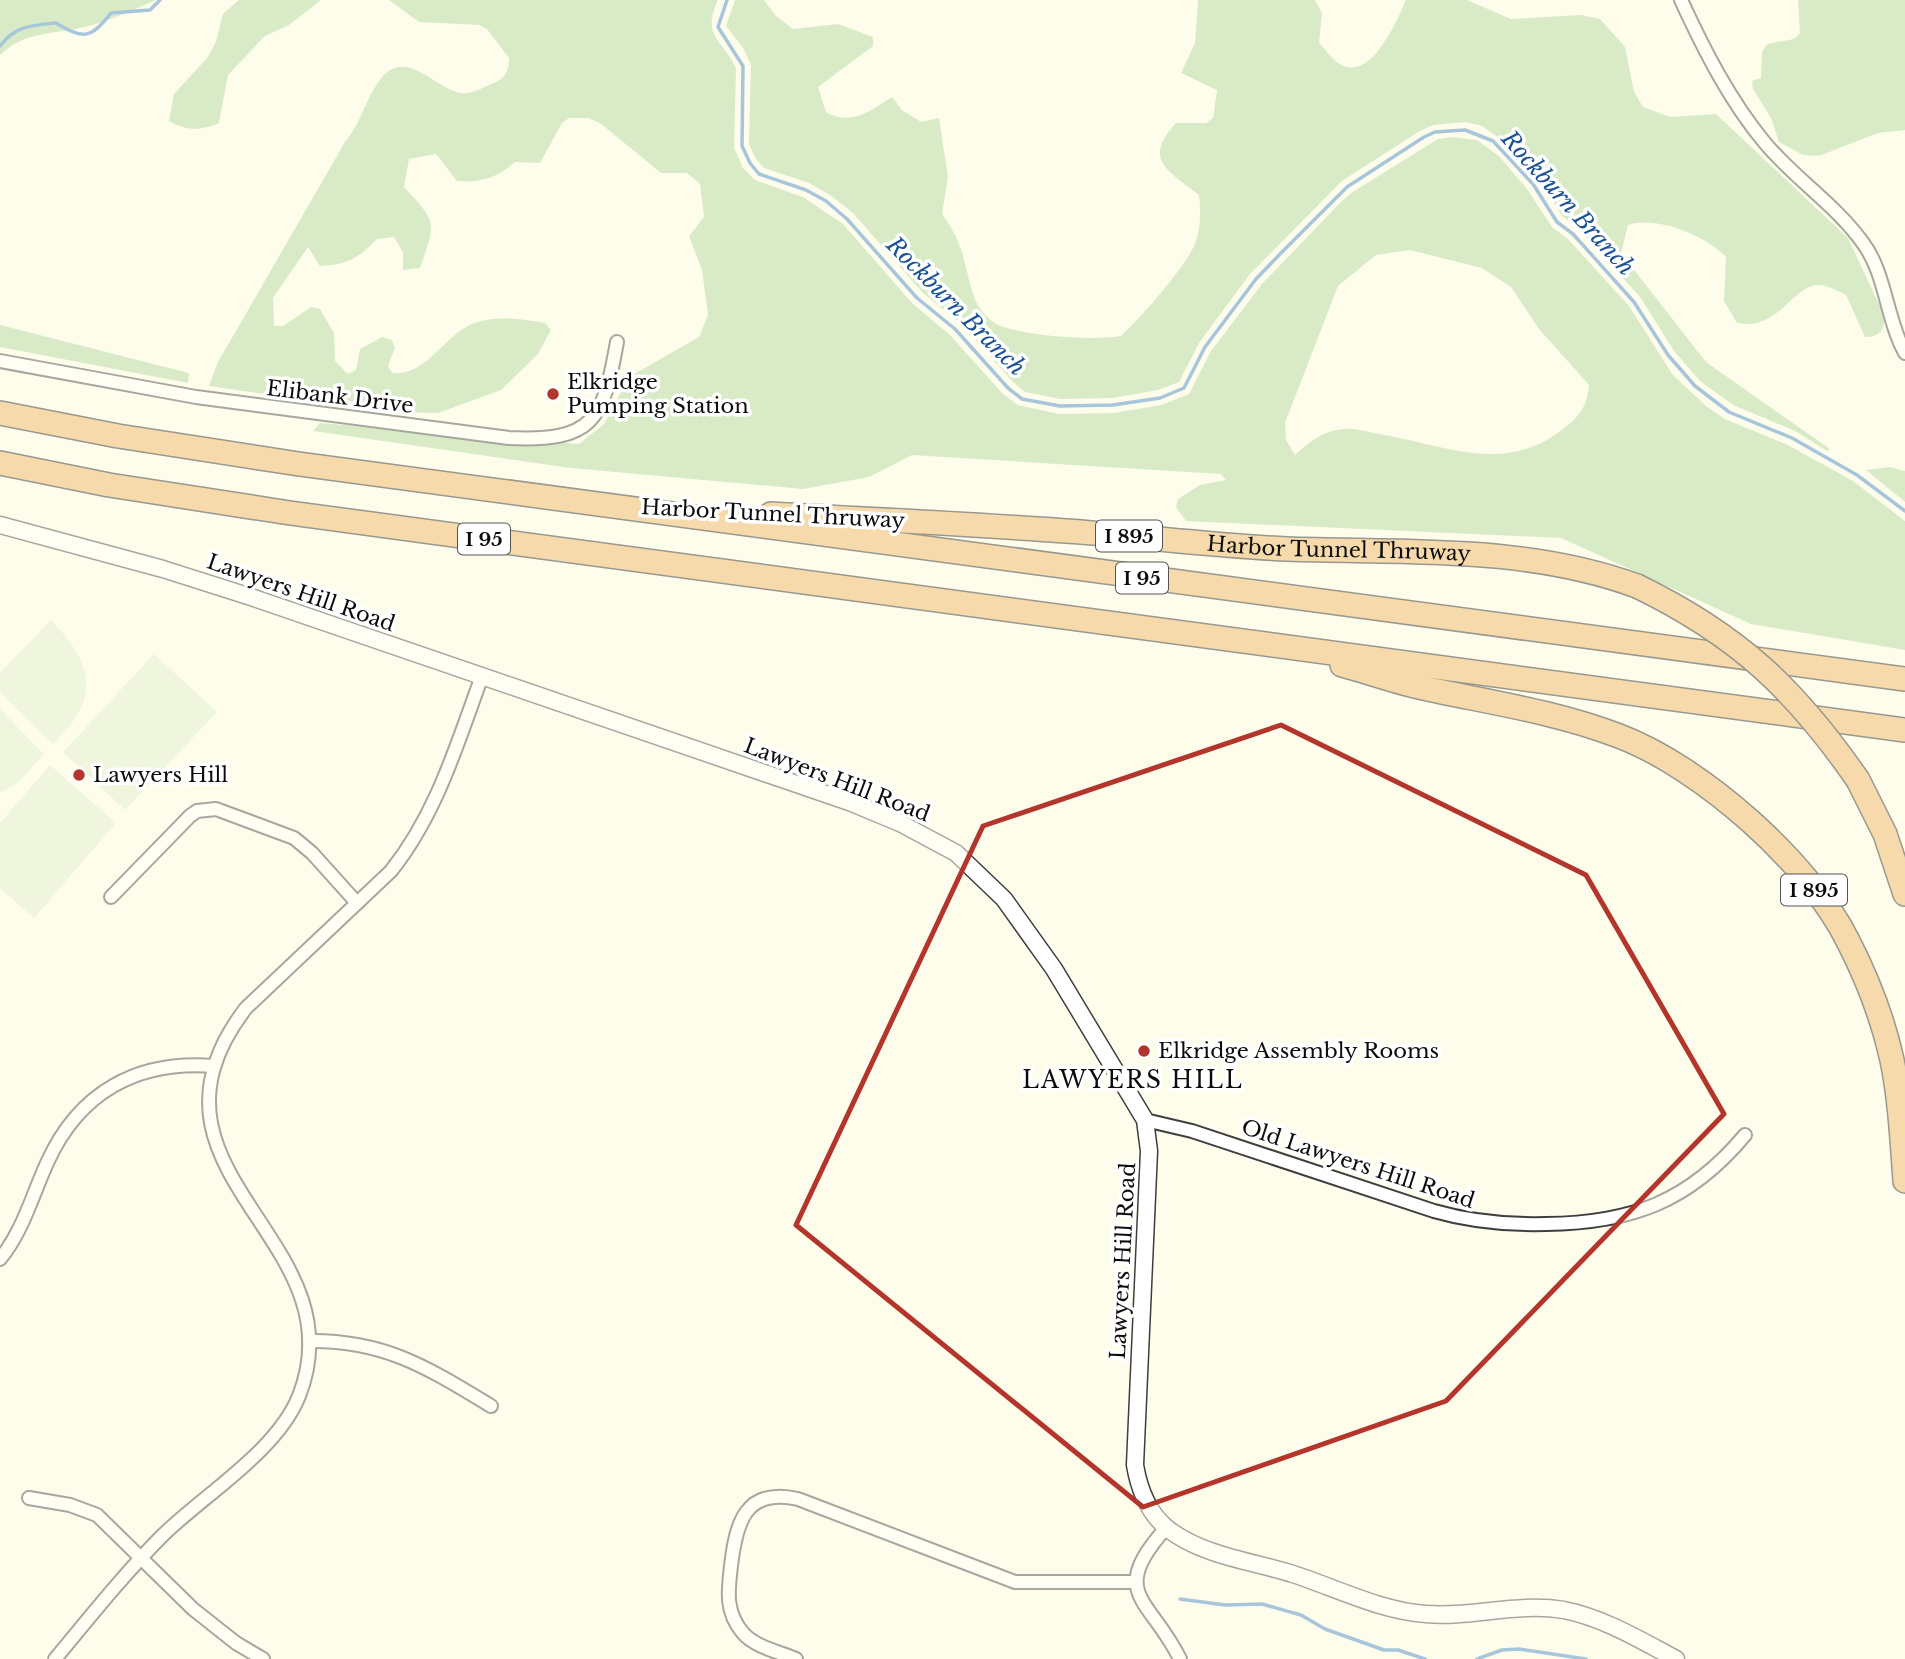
<svg xmlns="http://www.w3.org/2000/svg" width="1905" height="1659" font-family="'Libre Baskerville',serif">
<style>
.forest{fill:#acd698;fill-rule:evenodd}
.pitch{fill:#ddeec9}
.lines{fill:none;stroke-linecap:round;stroke-linejoin:round}
.stream{stroke:#3e80c6;stroke-width:3.5}
.minor-casing{stroke:#3f3f3f;stroke-width:16}
.tertiary-casing{stroke:#3f3f3f;stroke-width:19}
.motorway-casing{stroke:#1d1d1d;stroke-width:26}
.minor{stroke:#fff;stroke-width:12}
.tertiary{stroke:#fff;stroke-width:16}
.motorway{stroke:#edaf5b;stroke-width:23}
.motorway-bridge-casing{stroke:#1d1d1d;stroke-width:26;stroke-linecap:butt}
.motorway-bridge{stroke:#edaf5b;stroke-width:23}
.marked{fill:none;stroke:#b4352c;stroke-width:5;stroke-linejoin:round}
.poi-dot{fill:#b4352c;stroke:#fff;stroke-width:2.5}
.labels{text-anchor:middle;dominant-baseline:central;stroke-width:7;stroke-linejoin:round;paint-order:stroke}
.shield{fill:#fff;stroke:#555;stroke-width:2}
.shield-label{font-size:19px;font-weight:bold;fill:#0c0c0c}
.poi-label{font-size:21px;fill:#0c0c0c;stroke:#fff;text-anchor:start}
.street-label{font-size:21px;fill:#0c0c0c;stroke:#fff}
.water-label{font-size:23px;font-style:italic;fill:#1c5397;stroke:#fff}
.neighbourhood-label{font-size:23px;letter-spacing:2px;fill:#0c0c0c;stroke:#fff}
</style>
<rect width="100%" height="100%" fill="#fefdec"/>
<g class="forest">
<path d="M 0,0 L 156,0 C 134,9 111,21 88,26 C 55,35 26,30 0,55 Z"/>
<path d="M 239,0 L 321,0 L 289,25 L 265,36 L 228,75 L 219,123 C 201,131 186,131 169,121 L 174,94 L 207,58 L 216,42 L 223,14 Z"/>
<path d="M 389,0 L 718,0 C 701,37 722,38 736,68 L 734,148 L 743,168 L 755,180 L 803,197 L 843,224 L 912,303 L 950,335 L 1003,394 L 1018,405 L 1059,414 L 1114,413 L 1161,405 L 1189,394 L 1211,351 L 1262,284 L 1339,204 L 1351,193 L 1438,139 L 1453,137 L 1477,140 L 1499,156 L 1527,189 L 1552,227 L 1568,239 L 1629,306 L 1673,375 L 1706,406 L 1725,419 L 1788,445 L 1853,481 L 1905,521 L 1905,650 L 1751,624 L 1561,538 L 1186,521 L 1176,507 L 1178,499 L 1200,485 L 1226,480 L 1221,474 L 912,455 L 869,477 L 803,489 L 571,468 L 313,431 L 320,423 L 579,444 L 604,424 L 629,377 L 699,337 L 708,315 L 702,270 L 689,236 L 704,217 L 700,184 L 687,173 L 661,173 L 600,123 L 588,118 L 569,118 L 562,123 L 540,163 L 515,162 C 497,178 480,183 457,181 L 436,154 L 409,159 L 404,187 C 438,223 436,222 420,268 L 403,270 L 403,252 L 394,237 L 377,239 C 359,258 347,265 320,266 L 308,247 L 273,298 L 274,326 L 283,326 L 311,307 L 320,309 L 334,333 L 335,361 L 348,374 L 356,370 L 360,349 L 382,337 L 392,340 L 395,348 L 388,366 L 392,373 C 426,377 445,334 474,323 C 496,315 523,319 545,323 L 551,330 L 538,354 L 501,390 L 438,413 L 390,412 L 209,386 L 218,362 L 345,142 C 362,124 371,79 392,69 C 418,57 442,96 468,93 C 475,92 482,88 489,85 C 503,80 509,74 509,58 L 487,29 L 479,25 L 419,22 ZM 1410,250 L 1482,268 L 1511,287 L 1539,329 L 1589,385 C 1587,409 1578,418 1559,432 C 1499,476 1438,442 1373,433 C 1364,431 1354,428 1346,429 C 1324,430 1310,441 1295,455 L 1286,440 L 1285,423 L 1338,286 L 1376,255 Z"/>
<path d="M 735,0 L 764,0 L 776,16 L 793,29 L 838,24 L 873,37 L 873,46 L 818,87 L 826,112 C 850,127 872,110 892,97 L 902,110 L 921,122 L 939,118 L 948,177 L 942,214 C 967,248 962,263 975,299 C 979,310 990,322 1001,326 C 1029,336 1092,341 1121,336 C 1138,321 1184,268 1193,248 C 1201,232 1201,212 1199,195 C 1168,171 1142,160 1176,123 L 1206,123 L 1213,118 L 1217,90 L 1181,73 L 1195,43 L 1198,0 L 1315,0 L 1322,13 L 1319,43 C 1325,49 1331,58 1338,63 C 1370,85 1396,22 1406,0 L 1467,0 L 1511,19 L 1581,15 L 1600,19 L 1625,47 L 1634,92 L 1643,107 L 1670,117 L 1716,114 L 1848,238 L 1884,315 C 1885,330 1880,337 1865,337 L 1846,295 C 1840,292 1832,288 1825,286 C 1795,277 1782,332 1737,323 L 1724,301 L 1726,257 C 1707,236 1656,215 1628,225 L 1621,253 L 1706,362 L 1830,449 L 1827,451 L 1795,431 L 1733,405 L 1700,381 L 1674,351 L 1640,297 L 1578,228 L 1562,216 L 1539,180 L 1510,146 L 1482,126 L 1466,122 L 1433,125 L 1420,131 L 1342,181 L 1250,274 L 1199,343 L 1179,382 L 1158,390 L 1113,398 L 1060,399 L 1025,392 L 1013,382 L 960,323 L 923,293 L 853,213 L 830,195 L 809,183 L 764,168 L 756,159 L 749,144 L 751,65 L 743,48 L 726,26 Z"/>
<path d="M 1798,0 L 1905,0 L 1905,130 L 1878,133 L 1819,156 L 1803,155 L 1779,142 L 1771,118 L 1753,89 L 1752,81 L 1761,78 L 1762,52 L 1767,44 L 1794,39 L 1800,33 Z"/>
<path d="M 0,325 L 189,373 L 188,383 L 0,347 Z"/>
<path d="M 1890,467 L 1905,471 L 1905,502 L 1866,470 Z"/>
</g>
<g class="pitch">
<path d="M 51,620 C 94,664 101,699 53,744 L 0,693 L 0,673 Z"/>
<path d="M 154,654 L 217,712 L 125,810 L 63,752 Z"/>
<path d="M 0,709 L 44,754 L 18,783 L 0,793 Z"/>
<path d="M 50,765 L 116,823 L 34,918 L 0,888 L 0,823 Z"/>
</g>
<g class="lines">
<g class="stream">
<path d="M 727,0 L 718,27 L 743,66 L 742,146 L 750,163 L 759,174 L 806,190 L 826,201 L 847,219 L 917,298 L 955,329 L 1008,388 L 1022,399 L 1060,406 L 1113,405 L 1160,398 L 1184,388 L 1205,347 L 1256,279 L 1282,252 L 1347,187 L 1424,137 L 1435,132 L 1465,130 L 1493,141 L 1533,184 L 1557,222 L 1573,234 L 1634,302 L 1668,355 L 1695,386 L 1729,412 L 1792,438 L 1857,475 L 1905,511"/>
<path d="M 0,46 C 15,26 32,25 56,23 C 83,39 90,40 111,13 L 150,10 L 160,0"/>
<path d="M 1180,1599 L 1225,1605 L 1262,1604 L 1301,1615 L 1325,1629 L 1384,1650 L 1398,1650 L 1425,1659"/>
<path d="M 1477,1659 L 1502,1650 L 1519,1649 L 1586,1659"/>
</g>
<defs>
<g id="minor">
<path d="M 1681,0 C 1704,50 1730,101 1765,143 C 1795,179 1836,205 1863,243 C 1886,274 1886,318 1905,353"/>
<path d="M 0,361 L 196,397 L 509,438 C 594,442 603,420 617,342"/>
<path d="M 111,897 L 190,816 L 197,811 L 216,809 L 294,838 L 312,853 L 357,903"/>
<path d="M 1145,1120 L 1192,1131 L 1434,1211 C 1472,1222 1506,1225 1546,1224 C 1631,1223 1689,1202 1745,1135"/>
<path d="M 0,1259 C 23,1231 32,1196 47,1163 C 79,1092 137,1060 214,1066"/>
<path d="M 309,1341 C 385,1340 428,1368 491,1406"/>
<path d="M 29,1498 L 70,1505 L 97,1515 L 193,1609 L 236,1643 L 263,1659"/>
<path d="M 1166,1528 C 1107,1594 1150,1598 1180,1659"/>
<path d="M 55,1659 C 90,1617 124,1574 163,1535 C 205,1494 277,1451 299,1396 C 361,1238 120,1172 246,1008 L 391,871 C 437,813 457,744 482,676"/>
<path d="M 796,1659 C 779,1652 755,1647 743,1633 C 725,1612 728,1591 731,1566 C 736,1523 745,1487 798,1499 L 1015,1582 L 1136,1582"/>
</g>
<path id="tertiary" d="M 0,525 L 163,569 L 254,598 L 852,803 L 900,823 L 956,853 L 1004,899 L 1054,969 L 1145,1120 L 1149,1151 L 1135,1465 C 1139,1489 1148,1513 1168,1529 C 1203,1556 1252,1561 1293,1574 C 1336,1588 1381,1611 1426,1614 C 1472,1618 1517,1602 1564,1610 C 1604,1618 1640,1640 1676,1659"/>
<g id="motorway">
<path d="M 0,413 L 118,436 L 299,464 L 1905,679"/>
<path d="M 0,463 L 109,485 L 290,513 L 1905,730"/>
<path id="s1" d="M 771,514 C 869,519 968,524 1066,531 C 1140,536 1214,546 1287,549 C 1405,553 1525,545 1637,586"/>
<path d="M 1342,665 C 1368,672 1393,681 1419,687 C 1486,702 1554,711 1619,736 C 1701,767 1809,862 1848,941 C 1867,978 1883,1019 1892,1060 C 1900,1099 1902,1140 1905,1181"/>
<path d="M 1858,780 L 1885,834 L 1905,894"/>
</g>
</defs>
<use href="#minor" class="minor-casing"/>
<use href="#tertiary" class="tertiary-casing"/>
<use href="#motorway" class="motorway-casing"/>
<use href="#minor" class="minor"/>
<use href="#tertiary" class="tertiary"/>
<use href="#motorway" class="motorway"/>
<defs>
<path id="motorway-bridge" d="M 1637,586 C 1738,635 1795,689 1858,780"/>
</defs>
<use href="#motorway-bridge" class="motorway-bridge-casing"/>
<use href="#motorway-bridge" class="motorway-bridge"/>
</g>
<path d="M0 0H1905V1659H0ZM 1281,725 L 1586,875 L 1724,1114 L 1446,1401 L 1143,1507 L 796,1225 L 983,826 Z" fill="#fefdec" fill-opacity=".55" fill-rule="evenodd"/>
<path class="marked" d="M 1281,725 L 1586,875 L 1724,1114 L 1446,1401 L 1143,1507 L 796,1225 L 983,826 Z"/>
<g class="poi-dot">
<circle cx="553" cy="394" r="7"/>
<circle cx="79" cy="775" r="7"/>
<circle cx="1144" cy="1051" r="7"/>
</g>
<g class="labels">
<g class="shield">
<rect x="1096" y="520.5" width="66" height="31" rx="5"/>
<rect x="458" y="523.5" width="52" height="31" rx="5"/>
<rect x="1116" y="562.5" width="52" height="31" rx="5"/>
<rect x="1781" y="874.5" width="66" height="31" rx="5"/>
</g>
<g class="shield-label">
<text x="1129" y="536">I 895</text>
<text x="484" y="539">I 95</text>
<text x="1142" y="578">I 95</text>
<text x="1814" y="890">I 895</text>
</g>
<g class="poi-label">
<text x="567" y="382">Elkridge<tspan x="567" dy="24">Pumping Station</tspan></text>
<text x="93" y="775">Lawyers Hill</text>
<text x="1158" y="1051">Elkridge Assembly Rooms</text>
</g>
<g class="street-label">
<text transform="translate(340 397) rotate(7)">Elibank Drive</text>
<text transform="translate(773 514) rotate(3)">Harbor Tunnel Thruway</text>
<text stroke="none"><textPath href="#s1" startOffset="569">Harbor Tunnel Thruway</textPath></text>
<text transform="translate(301 593) rotate(19)">Lawyers Hill Road</text>
<text transform="translate(837 780) rotate(21)">Lawyers Hill Road</text>
<text transform="translate(1358 1164) rotate(18)">Old Lawyers Hill Road</text>
<text transform="translate(1123 1261) rotate(-87)">Lawyers Hill Road</text>
</g>
<g class="water-label">
<text transform="translate(1568 203) rotate(48)">Rockburn Branch</text>
<text transform="translate(956 306) rotate(45)">Rockburn Branch</text>
</g>
<g class="neighbourhood-label">
<text x="1133" y="1080">LAWYERS HILL</text>
</g>
</g>
</svg>
